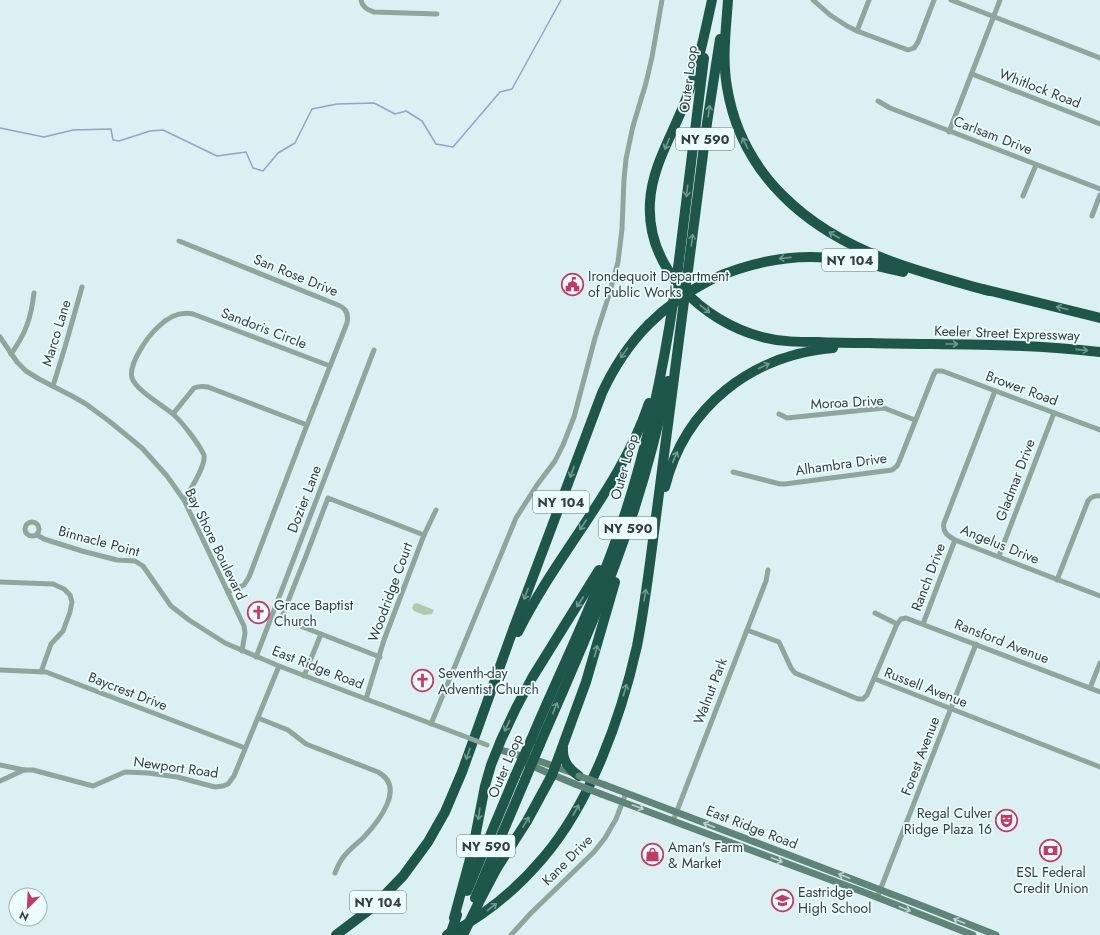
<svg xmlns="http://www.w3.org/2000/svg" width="1100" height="935" font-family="Jost,sans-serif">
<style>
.green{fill:#b0caad}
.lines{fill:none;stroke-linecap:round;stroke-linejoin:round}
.stream{stroke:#96a4c3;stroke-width:1.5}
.street{stroke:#8ea69e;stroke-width:5}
.secondary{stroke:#608479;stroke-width:7}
.highway{stroke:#1e5749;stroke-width:10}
.street-bridge{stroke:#8ea69e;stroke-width:5}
.secondary-bridge{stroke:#608479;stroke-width:7}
.highway-bridge{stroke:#1e5749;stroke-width:10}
.oneway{stroke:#709992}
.oneway2{stroke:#bad3d0}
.labels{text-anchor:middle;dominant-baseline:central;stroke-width:3.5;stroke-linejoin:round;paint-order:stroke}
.shield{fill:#ebfdff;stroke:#6c7779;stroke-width:1}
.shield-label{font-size:13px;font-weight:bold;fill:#353e3f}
.street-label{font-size:14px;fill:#353e3f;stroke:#ebfdff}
.poi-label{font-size:14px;fill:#353e3f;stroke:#ebfdff;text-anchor:start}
</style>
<rect width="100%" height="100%" fill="#daf0f3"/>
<path class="green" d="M 417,603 L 434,610 L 432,614 L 424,615 L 414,611 L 412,608 L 414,604 Z"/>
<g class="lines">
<path class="stream" d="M 0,128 L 44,137 L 73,130 L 111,129 L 113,140 L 119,141 L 150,131 L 163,130 L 217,156 L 246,152 L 253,168 L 263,171 L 278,153 L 295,143 L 312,109 L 337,104 L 374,103 L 395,114 L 406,111 L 422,121 L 436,144 L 453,147 L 500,92 L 512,89 L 561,0"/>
<g class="street">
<path d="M 361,0 C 362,7 367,10 374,12 L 437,14"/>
<path d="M 813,0 L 830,15 L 847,26 L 857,31 L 908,50 L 914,48 L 918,42 L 934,0"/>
<path d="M 951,0 L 1100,58"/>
<path d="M 857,31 L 869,0"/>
<path d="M 972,74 L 1100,124"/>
<path d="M 878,101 L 890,108 L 1100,189"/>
<path d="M 949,132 L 1000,0"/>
<path d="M 1023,196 L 1036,165"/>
<path d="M 1092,216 L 1100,195"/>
<path d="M 179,241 L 338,305 C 346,308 349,314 347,323 L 307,425 L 249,577 L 244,585 L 228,592"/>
<path d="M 0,337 L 17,362 L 26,371 L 39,379 L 72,396 L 86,404 L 109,421 L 142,448 L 167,476 L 184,500 L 244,626 L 245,633 L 242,651"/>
<path d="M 11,354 C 26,333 31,318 34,293"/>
<path d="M 53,386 L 65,347 L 82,287"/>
<path d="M 995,391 L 944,523 C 942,532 948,536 955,540 L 1100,596"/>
<path d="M 173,414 L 194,388 C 199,386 203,386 208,387 L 307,425"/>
<path d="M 779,414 L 787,418 L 884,408 L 915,420"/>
<path d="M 733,472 L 780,484 L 785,484 L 892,470 L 897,466 L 899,462 L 934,374 L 936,371 L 942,371 L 945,372 L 1100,430"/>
<path d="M 184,500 C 190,490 206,466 204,455 C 199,444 182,422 173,414 C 162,405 136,390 132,378 C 128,364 148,336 158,327 C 168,317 179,311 193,314 L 330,366"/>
<circle cx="32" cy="529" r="7"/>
<path d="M 37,535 L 44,539 L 82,551 L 117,560 L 135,561 L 143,566 L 171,606 L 189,620 L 225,643 L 279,666 L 461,735"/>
<path d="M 999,556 L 1054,413"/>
<path d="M 1057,580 L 1088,501 C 1091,497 1094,495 1100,496"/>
<path d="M 0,582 L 53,584 L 64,589 L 70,595 L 72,602 L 70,612 L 63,631 L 51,644 L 41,672"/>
<path d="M 875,613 L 897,624"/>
<path d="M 923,624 L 955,540"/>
<path d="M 747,630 L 779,642 L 791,668 L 795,673 L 858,699 L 863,699 L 867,695 L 897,624 L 901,619 L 906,618 L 1100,692"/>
<path d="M 256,657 L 374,350"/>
<path d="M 380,657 L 285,620 L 283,618 L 283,614 L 306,556 L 328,498 L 424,535"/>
<path d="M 0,670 L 46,672 L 245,748"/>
<path d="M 304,676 L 321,634"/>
<path d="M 875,679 L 1100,767"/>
<path d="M 1090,688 L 1100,663"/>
<path d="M 366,699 L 384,640 L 424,535 L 436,510"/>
<path d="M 258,718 L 288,730 L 306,744 L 378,772 C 406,787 379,821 364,837 C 357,844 348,850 342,859 C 339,863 337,868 335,873"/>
<path d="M 431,724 L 516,518 L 537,485 L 555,461 L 563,445 L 574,417 L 595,338 L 608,298 L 618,262 L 622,229 L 624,179 L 626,159 L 633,126 L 646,83 L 652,57 L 662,0"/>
<path d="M 0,765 L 24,770"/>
<path d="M 0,781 L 24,770 L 33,770 L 93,786 L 125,772 L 148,773 L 177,777 L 215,787 L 223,786 L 228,784 L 234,776 L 279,666"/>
<path d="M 673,821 L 766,581 L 768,570"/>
<path d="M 877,898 L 976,644"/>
<path d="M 511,935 L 531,913 L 594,852 L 605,838 L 616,819 L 626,793"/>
</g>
<g class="secondary">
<path d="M 497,749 L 542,762 L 573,773"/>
<path d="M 528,764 L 546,772 L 575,784"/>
<path d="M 605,785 L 920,905 L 996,935"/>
<path d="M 601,794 L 866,893 L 973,935"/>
</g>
<g class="highway">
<path d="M 712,0 C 705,31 699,64 688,94 C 676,129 652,164 650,202 C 646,268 702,321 762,337 C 781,342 799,342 818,342 C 835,343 852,343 870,343 C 947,345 1023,343 1100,352"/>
<path d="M 728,0 C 726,29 722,59 727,87 C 741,174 806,229 885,259 C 918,272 954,281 989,291"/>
<path d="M 678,268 L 704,58"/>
<path d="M 687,278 L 707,123 L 720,39"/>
<path d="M 712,279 C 753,261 796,253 840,259 C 862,262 882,267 903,272"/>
<path d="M 983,289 L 1100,318"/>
<path d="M 665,487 C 685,406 752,355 833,348"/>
<path d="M 518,632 C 557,553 621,487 649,403"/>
<path d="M 531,740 C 557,678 587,618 611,554 C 642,471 661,385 674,297"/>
<path d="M 540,744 C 566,684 593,624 616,562 C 638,503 655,443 668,381"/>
<path d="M 563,748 C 562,761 569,769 579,776"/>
<path d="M 467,891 L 515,776"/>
<path d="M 475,898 L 525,780"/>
<path d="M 478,904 L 497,868 L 527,821 L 552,775 L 586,682 L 615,582"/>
<path d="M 454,918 L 473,848 L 485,786 L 491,765 L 501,740 L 516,708 L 532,678 L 599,570"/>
<path d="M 336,935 L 373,907 L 403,876 L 428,842 L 445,812 L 462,772 L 513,630 L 602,393 C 614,367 629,344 649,324"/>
<path d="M 447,935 C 484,916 516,890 543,858 C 591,802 621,717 637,646 C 646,600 651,554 657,509 C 666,439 675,370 684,301"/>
</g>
<path class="street-bridge" d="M 461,735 L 487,745"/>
<g class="secondary-bridge">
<path d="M 579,776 L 605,785"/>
<path d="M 575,784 L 601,794"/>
</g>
<g class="highway-bridge">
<path d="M 675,291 L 678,268"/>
<path d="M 684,297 L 687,278"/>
<path d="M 649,324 C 668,305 689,291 712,279"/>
<path d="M 515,776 L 531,740"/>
<path d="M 525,780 L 540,744"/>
<path d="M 450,935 L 457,915"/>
<path d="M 463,935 L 478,904"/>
</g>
</g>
<defs><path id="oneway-shaft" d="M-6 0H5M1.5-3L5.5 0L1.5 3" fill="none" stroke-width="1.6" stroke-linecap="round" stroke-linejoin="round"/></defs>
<g class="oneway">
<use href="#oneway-shaft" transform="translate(709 111) rotate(-82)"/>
<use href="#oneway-shaft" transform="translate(745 143) rotate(-116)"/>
<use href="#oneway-shaft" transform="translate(667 144) rotate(113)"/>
<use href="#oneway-shaft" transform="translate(687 191) rotate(97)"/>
<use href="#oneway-shaft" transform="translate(834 235) rotate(-150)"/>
<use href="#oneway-shaft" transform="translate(692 240) rotate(-83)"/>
<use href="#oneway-shaft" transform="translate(785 258) rotate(174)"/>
<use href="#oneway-shaft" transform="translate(1062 308) rotate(-166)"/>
<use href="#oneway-shaft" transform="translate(705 309) rotate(38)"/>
<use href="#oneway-shaft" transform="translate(952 344)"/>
<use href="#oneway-shaft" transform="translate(1082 350) rotate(6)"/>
<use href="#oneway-shaft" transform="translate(624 353) rotate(125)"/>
<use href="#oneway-shaft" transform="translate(764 366) rotate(-25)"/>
<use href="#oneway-shaft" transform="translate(675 457) rotate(-67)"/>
<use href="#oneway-shaft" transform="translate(572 472) rotate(110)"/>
<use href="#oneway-shaft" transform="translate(583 525) rotate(123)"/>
<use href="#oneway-shaft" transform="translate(526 594) rotate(111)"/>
<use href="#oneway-shaft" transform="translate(645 595) rotate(-81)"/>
<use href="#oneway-shaft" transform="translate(580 602) rotate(123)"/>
<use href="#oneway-shaft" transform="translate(596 651) rotate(-75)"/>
<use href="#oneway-shaft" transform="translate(625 690) rotate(-74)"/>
<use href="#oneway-shaft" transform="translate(555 708) rotate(-67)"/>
<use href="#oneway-shaft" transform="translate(507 726) rotate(115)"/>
<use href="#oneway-shaft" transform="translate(468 754) rotate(110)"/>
<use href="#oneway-shaft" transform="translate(576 810) rotate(-61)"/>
<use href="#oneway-shaft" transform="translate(479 814) rotate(98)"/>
<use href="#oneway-shaft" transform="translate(526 822) rotate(-59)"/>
<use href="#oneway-shaft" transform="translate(492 907) rotate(-37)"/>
</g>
<g class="oneway2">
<use href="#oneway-shaft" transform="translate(638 807) rotate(20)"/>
<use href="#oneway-shaft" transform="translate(709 825) rotate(-159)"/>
<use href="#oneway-shaft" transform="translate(777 860) rotate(21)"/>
<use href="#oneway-shaft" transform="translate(844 876) rotate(-159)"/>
<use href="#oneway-shaft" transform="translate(905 909) rotate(21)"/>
<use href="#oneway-shaft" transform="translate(959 921) rotate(-158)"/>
</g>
<defs>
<symbol id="civic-ring" viewBox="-11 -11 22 22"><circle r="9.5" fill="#ebfdff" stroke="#c73964" stroke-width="1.5"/><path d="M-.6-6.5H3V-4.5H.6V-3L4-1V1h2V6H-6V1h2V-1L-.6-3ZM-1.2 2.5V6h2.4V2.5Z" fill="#c73964"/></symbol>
<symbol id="church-ring" viewBox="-11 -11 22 22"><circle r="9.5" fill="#ebfdff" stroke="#c73964" stroke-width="1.5"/><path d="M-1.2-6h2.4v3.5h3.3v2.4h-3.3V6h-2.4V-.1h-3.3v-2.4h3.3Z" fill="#c73964"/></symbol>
<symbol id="theatre-ring" viewBox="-11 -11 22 22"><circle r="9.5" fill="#ebfdff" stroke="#c73964" stroke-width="1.5"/><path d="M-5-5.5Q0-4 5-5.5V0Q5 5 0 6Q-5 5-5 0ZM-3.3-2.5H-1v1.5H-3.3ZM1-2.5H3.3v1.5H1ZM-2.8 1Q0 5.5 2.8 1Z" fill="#c73964"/></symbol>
<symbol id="bank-ring" viewBox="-11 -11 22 22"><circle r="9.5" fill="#ebfdff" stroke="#c73964" stroke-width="1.5"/><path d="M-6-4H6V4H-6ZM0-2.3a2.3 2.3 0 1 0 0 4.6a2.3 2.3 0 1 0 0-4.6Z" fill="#c73964"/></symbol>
<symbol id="shop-ring" viewBox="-11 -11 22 22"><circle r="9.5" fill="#ebfdff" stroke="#c73964" stroke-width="1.5"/><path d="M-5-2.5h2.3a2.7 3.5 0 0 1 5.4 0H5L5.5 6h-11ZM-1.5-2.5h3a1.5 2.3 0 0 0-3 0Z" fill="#c73964"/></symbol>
<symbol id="school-ring" viewBox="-11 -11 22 22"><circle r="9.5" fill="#ebfdff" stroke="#c73964" stroke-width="1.5"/><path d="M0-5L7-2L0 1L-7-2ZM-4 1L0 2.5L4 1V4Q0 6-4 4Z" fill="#c73964"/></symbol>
</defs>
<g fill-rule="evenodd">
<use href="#civic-ring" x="560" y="272" width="25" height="25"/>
<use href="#church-ring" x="246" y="600" width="25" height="25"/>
<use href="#church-ring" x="410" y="668" width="25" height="25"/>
<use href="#theatre-ring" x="994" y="808" width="25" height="25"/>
<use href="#bank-ring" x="1038" y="838" width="25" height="25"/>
<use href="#shop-ring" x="640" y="842" width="25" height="25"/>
<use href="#school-ring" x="770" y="888" width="25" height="25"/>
</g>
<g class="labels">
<g class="shield">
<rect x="676" y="128" width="58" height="22" rx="3"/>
<rect x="822" y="249" width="56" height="22" rx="3"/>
<rect x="533" y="491" width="56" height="22" rx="3"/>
<rect x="599" y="517" width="58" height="22" rx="3"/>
<rect x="457" y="835" width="58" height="22" rx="3"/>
<rect x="350" y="891" width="56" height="22" rx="3"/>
</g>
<g class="shield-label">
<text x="705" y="139">NY 590</text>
<text x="850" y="260">NY 104</text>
<text x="561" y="502">NY 104</text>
<text x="628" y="528">NY 590</text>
<text x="486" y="846">NY 590</text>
<text x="378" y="902">NY 104</text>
</g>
<g class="street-label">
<text transform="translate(688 79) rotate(-83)">Outer Loop</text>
<text transform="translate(1040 88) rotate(21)">Whitlock Road</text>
<text transform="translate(993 135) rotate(21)">Carlsam Drive</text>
<text transform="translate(296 275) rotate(22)">San Rose Drive</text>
<text transform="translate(264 328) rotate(21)">Sandoris Circle</text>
<text transform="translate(56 333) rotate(-73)">Marco Lane</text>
<text transform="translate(1007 333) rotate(2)">Keeler Street Expressway</text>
<text transform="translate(1022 388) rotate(20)">Brower Road</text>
<text transform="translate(847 402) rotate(-3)">Moroa Drive</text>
<text transform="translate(841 464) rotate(-8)">Alhambra Drive</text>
<text transform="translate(624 467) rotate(-74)">Outer Loop</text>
<text transform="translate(1015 480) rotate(-69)">Gladmar Drive</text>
<text transform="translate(304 499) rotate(-69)">Dozier Lane</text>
<text transform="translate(99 541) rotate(15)">Binnacle Point</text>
<text transform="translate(216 544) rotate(64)">Bay Shore Boulevard</text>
<text transform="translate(1000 544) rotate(22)">Angelus Drive</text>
<text transform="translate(928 577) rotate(-69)">Ranch Drive</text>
<text transform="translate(390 592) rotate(-70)">Woodridge Court</text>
<text transform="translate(1002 641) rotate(21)">Ransford Avenue</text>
<text transform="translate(318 667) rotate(21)">East Ridge Road</text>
<text transform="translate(926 687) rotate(21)">Russell Avenue</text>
<text transform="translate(128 691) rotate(21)">Baycrest Drive</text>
<text transform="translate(710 691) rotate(-69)">Walnut Park</text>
<text transform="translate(920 756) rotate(-69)">Forest Avenue</text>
<text transform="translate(505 766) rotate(-67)">Outer Loop</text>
<text transform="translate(176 767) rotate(8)">Newport Road</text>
<text transform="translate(752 827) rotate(21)">East Ridge Road</text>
<text transform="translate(567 860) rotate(-45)">Kane Drive</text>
</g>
<g class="poi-label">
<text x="588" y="276">Irondequoit Department<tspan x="588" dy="16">of Public Works</tspan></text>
<text x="274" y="605">Grace Baptist<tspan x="274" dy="16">Church</tspan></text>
<text x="438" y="673">Seventh-day<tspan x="438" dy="16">Adventist Church</tspan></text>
<text x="992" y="813" text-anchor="end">Regal Culver<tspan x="992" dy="16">Ridge Plaza 16</tspan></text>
<text x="668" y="847">Aman's Farm<tspan x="668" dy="16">&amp; Market</tspan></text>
<text x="1051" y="872" text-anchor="middle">ESL Federal<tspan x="1051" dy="16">Credit Union</tspan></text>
<text x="798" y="892">Eastridge<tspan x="798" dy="16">High School</tspan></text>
</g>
</g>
<g transform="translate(28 907) rotate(204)"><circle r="19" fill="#ebfdff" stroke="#a2b1b2"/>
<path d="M0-3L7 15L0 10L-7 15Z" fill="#c73964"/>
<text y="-6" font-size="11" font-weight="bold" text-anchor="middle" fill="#353e3f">N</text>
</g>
</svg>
